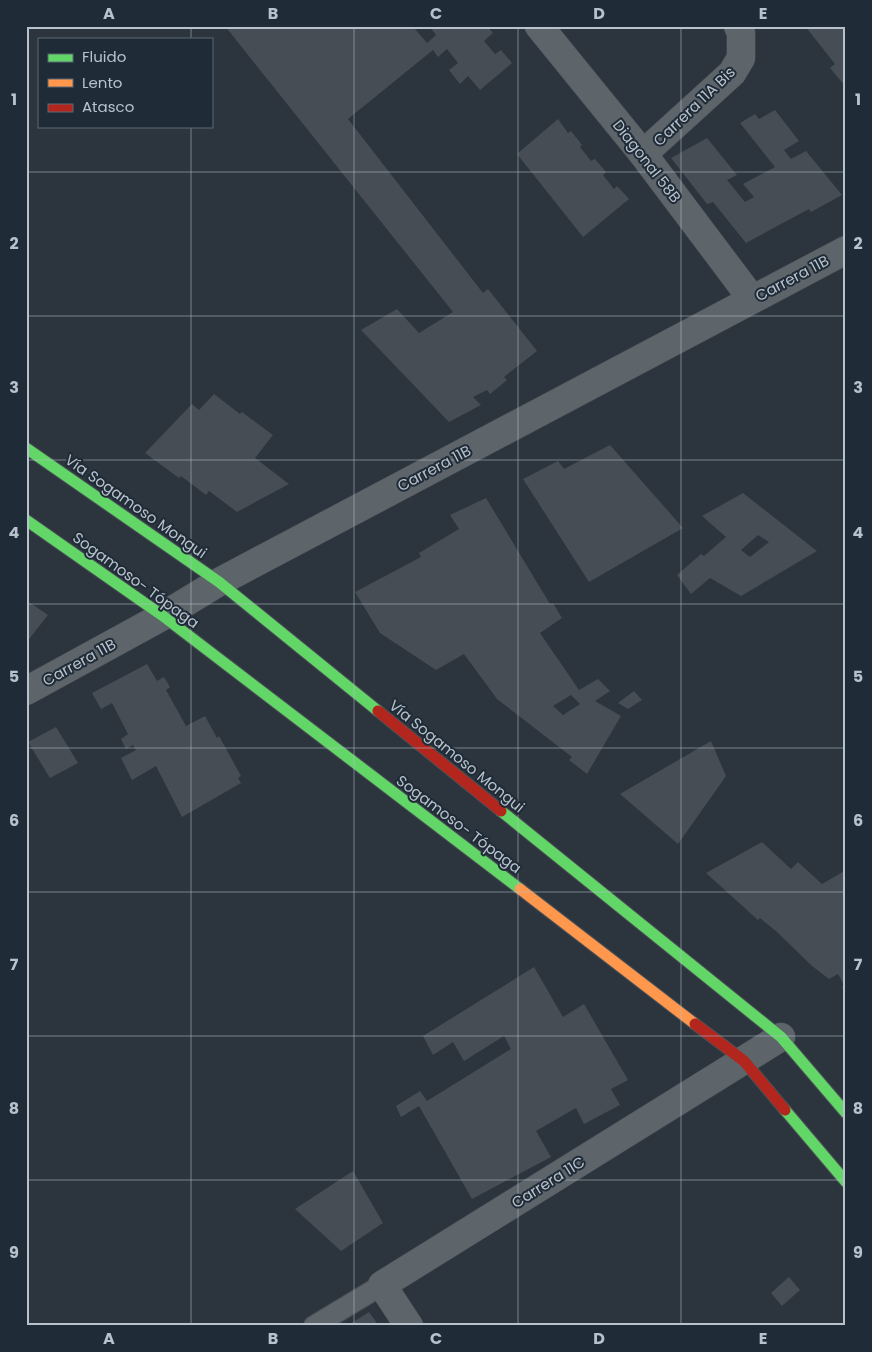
<svg xmlns="http://www.w3.org/2000/svg" width="872" height="1352" font-family="Poppins,sans-serif">
<style>
.building{fill:#464d54;fill-rule:evenodd}
.lines{fill:none;stroke-linecap:round;stroke-linejoin:round}
.lane-casing{stroke:#4b5157;stroke-width:22}
.street-casing{stroke:#4b5157;stroke-width:29}
.fast-casing{stroke:#4b5157;stroke-width:13}
.slow-casing{stroke:#4b5157;stroke-width:13}
.jam-casing{stroke:#4b5157;stroke-width:13}
.lane{stroke:#5d646a;stroke-width:20}
.street{stroke:#5d646a;stroke-width:28}
.fast{stroke:#63d668;stroke-width:11}
.slow{stroke:#ff974d;stroke-width:11}
.jam{stroke:#b3261e;stroke-width:11}
.grid{fill:none;stroke:#b8c2cc;stroke-width:1;stroke-opacity:0.55}
.labels{text-anchor:middle;dominant-baseline:central;stroke-width:4;stroke-linejoin:round;paint-order:stroke}
.street-label{font-size:15px;fill:#b8c2cc;stroke:#1f2c38}
.neatline{fill:none;stroke:#b8c2cc;stroke-width:2}
.grid-label{font-size:16px;text-anchor:middle;font-weight:bold;fill:#b8c2cc}
</style>
<rect width="100%" height="100%" fill="#2c353d"/>
<g class="building">
<path d="M 225,26 L 419,26 L 415,29 L 427,43 L 436,35 L 429,26 L 487,26 L 493,33 L 484,41 L 495,54 L 501,50 L 512,63 L 480,90 L 468,76 L 460,84 L 449,70 L 458,63 L 447,49 L 438,57 L 433,50 L 348,119 L 483,293 L 488,289 L 537,351 L 504,377 L 507,380 L 490,394 L 487,390 L 473,397 L 481,405 L 449,422 L 361,330 L 397,309 L 419,333 L 453,312 Z"/>
<path d="M 805,26 L 846,26 L 846,87 L 830,68 L 835,64 Z"/>
<path d="M 775,110 L 799,141 L 784,150 L 791,159 L 806,151 L 842,195 L 811,212 L 809,209 L 746,243 L 713,202 L 707,204 L 671,158 L 707,138 L 737,175 L 727,180 L 745,202 L 754,197 L 743,184 L 775,167 L 740,123 L 755,114 L 759,119 Z"/>
<path d="M 558,119 L 568,133 L 571,131 L 582,145 L 580,147 L 591,161 L 595,159 L 606,172 L 603,175 L 614,189 L 617,186 L 629,199 L 583,237 L 517,154 Z"/>
<path d="M 214,394 L 240,414 L 242,412 L 273,435 L 255,458 L 289,484 L 237,512 L 209,491 L 206,495 L 181,476 L 179,478 L 145,453 L 192,404 L 199,410 Z"/>
<path d="M 610,445 L 683,528 L 589,582 L 523,479 L 558,461 L 564,469 Z"/>
<path d="M 743,493 L 817,551 L 741,596 L 710,578 L 691,594 L 677,575 L 701,554 L 704,556 L 726,537 L 702,516 ZM 758,535 L 769,542 L 750,557 L 741,550 Z"/>
<path d="M 486,498 L 550,604 L 553,603 L 562,618 L 540,633 L 579,690 L 598,679 L 610,691 L 595,701 L 621,716 L 587,774 L 569,760 L 572,757 L 497,699 L 464,654 L 436,670 L 380,633 L 355,592 L 421,557 L 419,553 L 459,529 L 450,515 ZM 571,695 L 580,704 L 563,715 L 553,706 Z"/>
<path d="M 26,600 L 48,615 L 26,643 Z"/>
<path d="M 147,664 L 157,681 L 164,677 L 170,687 L 166,690 L 186,726 L 205,716 L 217,738 L 219,736 L 241,776 L 238,778 L 241,783 L 182,817 L 156,766 L 132,780 L 121,758 L 136,750 L 133,745 L 126,749 L 121,739 L 128,734 L 112,703 L 101,709 L 92,693 Z"/>
<path d="M 634,691 L 642,700 L 628,709 L 618,703 Z"/>
<path d="M 56,727 L 78,763 L 50,778 L 28,742 Z"/>
<path d="M 711,741 L 726,776 L 678,844 L 620,794 Z"/>
<path d="M 762,842 L 791,869 L 798,862 L 822,884 L 846,870 L 846,994 L 842,987 L 844,985 L 838,974 L 829,979 L 812,966 L 777,932 L 760,918 L 758,920 L 706,873 Z"/>
<path d="M 534,967 L 563,1017 L 584,1004 L 628,1080 L 611,1089 L 620,1105 L 584,1124 L 576,1108 L 536,1131 L 551,1157 L 472,1199 L 419,1106 L 401,1117 L 396,1106 L 420,1091 L 427,1101 L 511,1049 L 504,1036 L 464,1061 L 453,1042 L 433,1055 L 423,1036 Z"/>
<path d="M 353,1171 L 383,1223 L 341,1251 L 295,1209 Z"/>
<path d="M 789,1277 L 800,1290 L 782,1306 L 771,1293 Z"/>
<path d="M 369,1312 L 379,1326 L 347,1326 Z"/>
</g>
<g class="lines">
<defs>
<path id="lane" d="M 314,1326 L 382,1285"/>
<g id="street">
<path d="M 539,26 L 643,154 L 752,299"/>
<path d="M 643,154 L 732,73 L 741,58 L 741,33 L 738,26"/>
<path d="M 26,691 L 163,616 L 219,582 L 846,250"/>
<path d="M 409,1326 L 382,1285 L 781,1037"/>
</g>
<g id="fast">
<path d="M 26,448 L 219,582 L 378,711"/>
<path d="M 26,520 L 163,616 L 520,889"/>
<path d="M 501,811 L 781,1037 L 846,1113"/>
<path d="M 785,1110 L 846,1182"/>
</g>
<path id="slow" d="M 520,889 L 695,1024"/>
<g id="jam">
<path d="M 378,711 L 501,811"/>
<path d="M 695,1024 L 744,1061 L 785,1110"/>
</g>
</defs>
<use href="#lane" class="lane-casing"/>
<use href="#street" class="street-casing"/>
<use href="#fast" class="fast-casing"/>
<use href="#slow" class="slow-casing"/>
<use href="#jam" class="jam-casing"/>
<use href="#lane" class="lane"/>
<use href="#street" class="street"/>
<use href="#fast" class="fast"/>
<use href="#slow" class="slow"/>
<use href="#jam" class="jam"/>
</g>
<path class="grid" d="M 191,26 L 191,39M 354,26 L 354,1326M 518,26 L 518,1326M 681,26 L 681,1326M 191,126 L 191,1326M 26,172 L 846,172M 26,316 L 846,316M 26,460 L 846,460M 26,604 L 846,604M 26,748 L 846,748M 26,892 L 846,892M 26,1036 L 846,1036M 26,1180 L 846,1180"/>
<g class="labels">
<g class="street-label">
<text transform="translate(694 106) rotate(-44)">Carrera 11A Bis</text>
<text transform="translate(647 161) rotate(52)">Diagonal 58B</text>
<text transform="translate(792 278) rotate(-28)">Carrera 11B</text>
<text transform="translate(434 468) rotate(-28)">Carrera 11B</text>
<text transform="translate(136 506) rotate(35)">Vía Sogamoso Mongui</text>
<text transform="translate(136 580) rotate(36)">Sogamoso- Tópaga</text>
<text transform="translate(79 662) rotate(-29)">Carrera 11B</text>
<text transform="translate(457 756) rotate(39)">Vía Sogamoso Mongui</text>
<text transform="translate(459 824) rotate(37)">Sogamoso- Tópaga</text>
<text transform="translate(548 1182) rotate(-32)">Carrera 11C</text>
</g>
</g>
<rect width="872" height="1352" fill="none" stroke="#1f2c38" stroke-width="55"/>
<rect x="38" y="38" width="175" height="90" fill="#1f2c38" stroke="#5c6873"/>
<rect x="48" y="54" width="25" height="8" fill="#63d668" stroke="#5c6873"/>
<text x="82" y="62" font-size="15" fill="#b8c2cc">Fluido</text>
<rect x="48" y="79" width="25" height="8" fill="#ff974d" stroke="#5c6873"/>
<text x="82" y="88" font-size="15" fill="#b8c2cc">Lento</text>
<rect x="48" y="104" width="25" height="8" fill="#b3261e" stroke="#5c6873"/>
<text x="82" y="112" font-size="15" fill="#b8c2cc">Atasco</text>
<rect x="28" y="28" width="816" height="1296" class="neatline"/>
<g class="grid-label">
<text x="109" y="19">A</text>
<text x="273" y="19">B</text>
<text x="436" y="19">C</text>
<text x="599" y="19">D</text>
<text x="763" y="19">E</text>
<text x="14" y="105">1</text>
<text x="858" y="105">1</text>
<text x="14" y="249">2</text>
<text x="858" y="249">2</text>
<text x="14" y="393">3</text>
<text x="858" y="393">3</text>
<text x="14" y="538">4</text>
<text x="858" y="538">4</text>
<text x="14" y="682">5</text>
<text x="858" y="682">5</text>
<text x="14" y="826">6</text>
<text x="858" y="826">6</text>
<text x="14" y="970">7</text>
<text x="858" y="970">7</text>
<text x="14" y="1114">8</text>
<text x="858" y="1114">8</text>
<text x="14" y="1258">9</text>
<text x="858" y="1258">9</text>
<text x="109" y="1344">A</text>
<text x="273" y="1344">B</text>
<text x="436" y="1344">C</text>
<text x="599" y="1344">D</text>
<text x="763" y="1344">E</text>
</g>
</svg>
